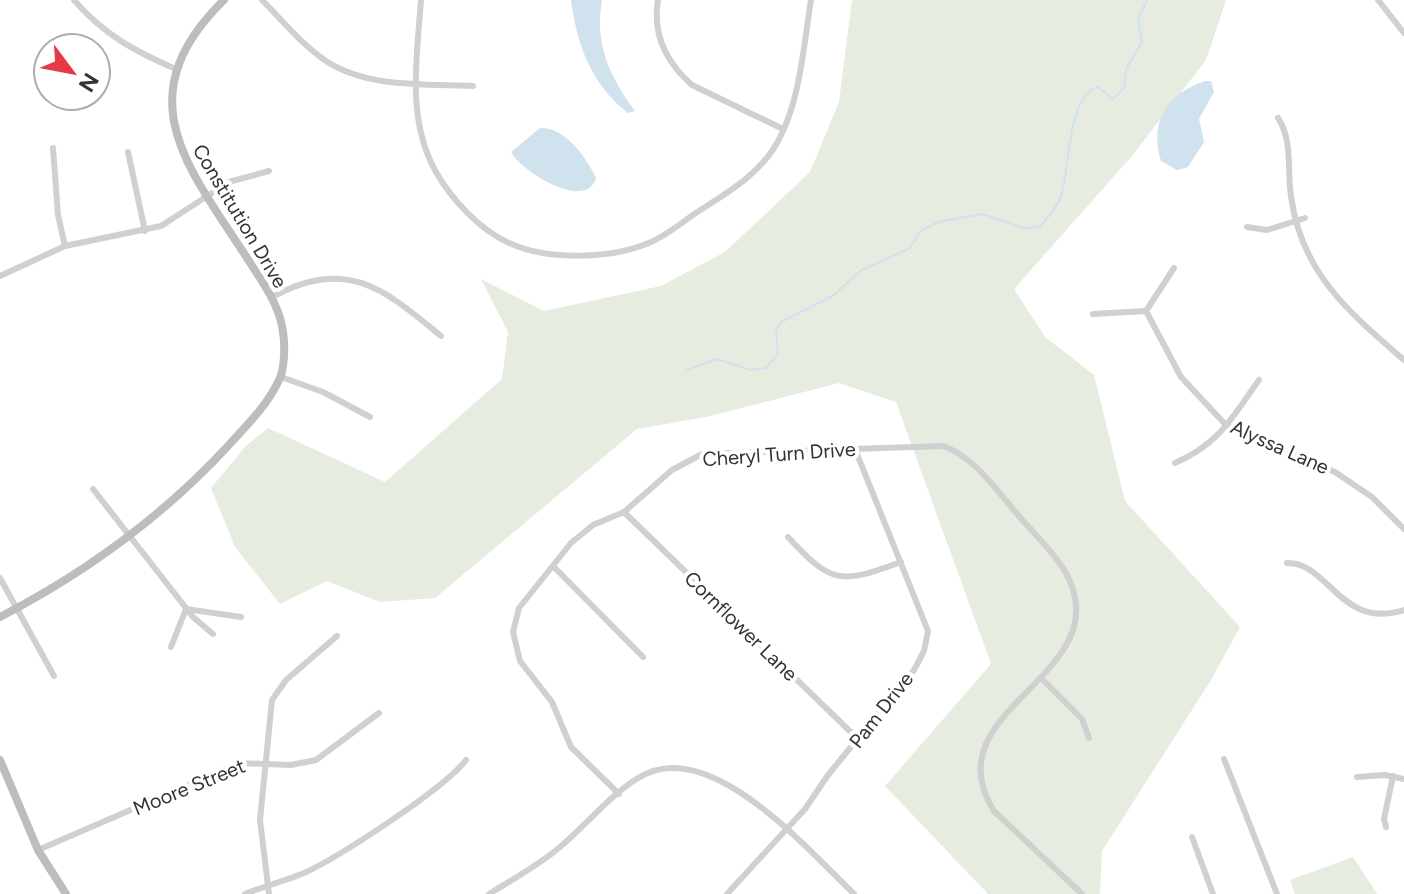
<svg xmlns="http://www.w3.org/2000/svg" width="1404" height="894" font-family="Figtree,sans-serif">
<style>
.green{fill:#e6ecdf}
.water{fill:#cfe2ee}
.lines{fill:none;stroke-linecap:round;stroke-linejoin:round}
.stream{stroke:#cfe2ee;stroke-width:2}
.street{stroke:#d0d0d0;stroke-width:6}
.secondary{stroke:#bdbdbd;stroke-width:8}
.labels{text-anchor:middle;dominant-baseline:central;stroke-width:8;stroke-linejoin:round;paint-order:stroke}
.street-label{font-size:20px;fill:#333;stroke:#fff}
</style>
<rect width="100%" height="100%" fill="#fff"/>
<g class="green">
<path d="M 852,0 L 1226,0 L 1206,60 L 1132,156 L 1014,289 L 1045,337 L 1094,375 L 1125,501 L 1240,627 L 1211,680 L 1102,851 L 1100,894 L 988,894 L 885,786 L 991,664 L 896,402 L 839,383 L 706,417 L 637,429 L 435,598 L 380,602 L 327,581 L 280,604 L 235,547 L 211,488 L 246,446 L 268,428 L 385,482 L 502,379 L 508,332 L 481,279 L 544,311 L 661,286 L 725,252 L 810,172 L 839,102 Z"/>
<path d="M 1353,857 L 1377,894 L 1295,894 L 1290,880 Z"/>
</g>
<g class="water">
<path d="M 571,0 L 602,0 C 594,44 610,77 635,111 L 628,113 C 591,84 577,45 571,0 Z"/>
<path d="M 1205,81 L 1211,81 L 1214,92 L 1199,119 L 1204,142 L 1188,167 L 1177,170 L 1161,161 C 1149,120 1167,94 1205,81 Z"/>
<path d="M 540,128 C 565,127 586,157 596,178 C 586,212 522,172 511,152 Z"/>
</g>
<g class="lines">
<path class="stream" d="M 687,370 L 717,359 L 751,370 L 766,368 L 778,354 L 776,331 L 781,322 L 834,295 L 860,271 L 910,248 L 921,231 L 938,222 L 982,214 L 1024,228 L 1039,227 C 1048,218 1056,209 1061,196 C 1070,169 1067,94 1098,87 L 1113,99 L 1124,88 L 1126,69 L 1142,42 L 1138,19 L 1147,0"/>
<g class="street">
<path d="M 74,0 C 104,35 136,52 178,70"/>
<path d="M 262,0 C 282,20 302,45 326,61 C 367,88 425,84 473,86"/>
<path d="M 421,0 C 417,57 406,119 436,172 C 452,200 480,230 509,243 C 548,261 613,259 651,242 C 669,234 686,219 702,209 C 728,192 754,177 772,151 C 800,109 803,49 811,0"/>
<path d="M 658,0 C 652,35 666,62 692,85 L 783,129"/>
<path d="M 1378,0 L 1404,33"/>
<path d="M 1278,118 C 1293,140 1287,171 1291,196 C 1301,273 1350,313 1404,360"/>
<path d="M 53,148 L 58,215 L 65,246"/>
<path d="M 128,152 L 145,231"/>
<path d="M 1247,227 L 1267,230 L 1305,218"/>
<path d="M 0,276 L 65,246 L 161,226 L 229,182 L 269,171"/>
<path d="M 272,297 C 347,257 383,288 441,336"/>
<path d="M 1146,311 L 1181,377 L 1226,425 L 1335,472 L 1372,497 L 1404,529"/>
<path d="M 1146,311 L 1174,268"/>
<path d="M 1093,314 L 1146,311"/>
<path d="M 281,377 L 323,392 L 370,417"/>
<path d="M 1175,463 C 1220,443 1231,419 1259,380"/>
<path d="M 93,489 L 193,617 L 213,634"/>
<path d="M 624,512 L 859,740"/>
<path d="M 788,537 C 832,585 841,584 901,562"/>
<path d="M 1287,563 C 1329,562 1340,630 1404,610"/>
<path d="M 553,566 L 643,657"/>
<path d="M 0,578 L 54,676"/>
<path d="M 186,609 L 241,617"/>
<path d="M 171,647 L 186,609"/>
<path d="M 1042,679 L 1082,719 L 1089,738"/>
<path d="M 1224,759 L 1277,894"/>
<path d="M 1357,777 L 1385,775 L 1404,779"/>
<path d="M 619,794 L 571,747 L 552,702 L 520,661 L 513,632 L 519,608 L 571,543 L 593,525 L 624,512 L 672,470 L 702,454 L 943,446 C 975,457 997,491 1019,516 C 1034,534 1054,552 1066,573 C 1122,676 929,708 994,811 L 1082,894"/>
<path d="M 1386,827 L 1384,819 L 1393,776"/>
<path d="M 1192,837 L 1213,894"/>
<path d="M 38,850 L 239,763 L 291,765 L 316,760 L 379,713"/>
<path d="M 245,894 C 264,886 285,881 304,873 C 339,857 444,789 466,760"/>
<path d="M 269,894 L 260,820 L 272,700 L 286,680 L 337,636"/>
<path d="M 489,894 C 513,879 539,865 560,847 C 586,825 609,796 638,778 C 708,733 808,850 854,894"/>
<path d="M 727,894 L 805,809 L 828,775 L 914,670 L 924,651 L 928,631 L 855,449"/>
</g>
<g class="secondary">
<path d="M 0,617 C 85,573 162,517 227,447 C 246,426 267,406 279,380 C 285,369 285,344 283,332 C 280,306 263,283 249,261 C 189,168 124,98 224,0"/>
<path d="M 0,760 L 38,850 L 66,894"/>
</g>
</g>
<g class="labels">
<g class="street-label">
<text transform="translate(240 216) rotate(59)">Constitution Drive</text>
<text transform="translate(1280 447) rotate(24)">Alyssa Lane</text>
<text transform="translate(779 454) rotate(-4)">Cheryl Turn Drive</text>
<text transform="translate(741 626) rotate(44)">Cornflower Lane</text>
<text transform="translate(881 710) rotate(-52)">Pam Drive</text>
<text transform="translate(189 787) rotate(-22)">Moore Street</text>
</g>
</g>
<g transform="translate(72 72) rotate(122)"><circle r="38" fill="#ffffff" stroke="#adadad" stroke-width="2"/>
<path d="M0-6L14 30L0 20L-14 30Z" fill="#e63946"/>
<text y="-12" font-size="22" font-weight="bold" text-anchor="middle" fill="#333333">N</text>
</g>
</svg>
